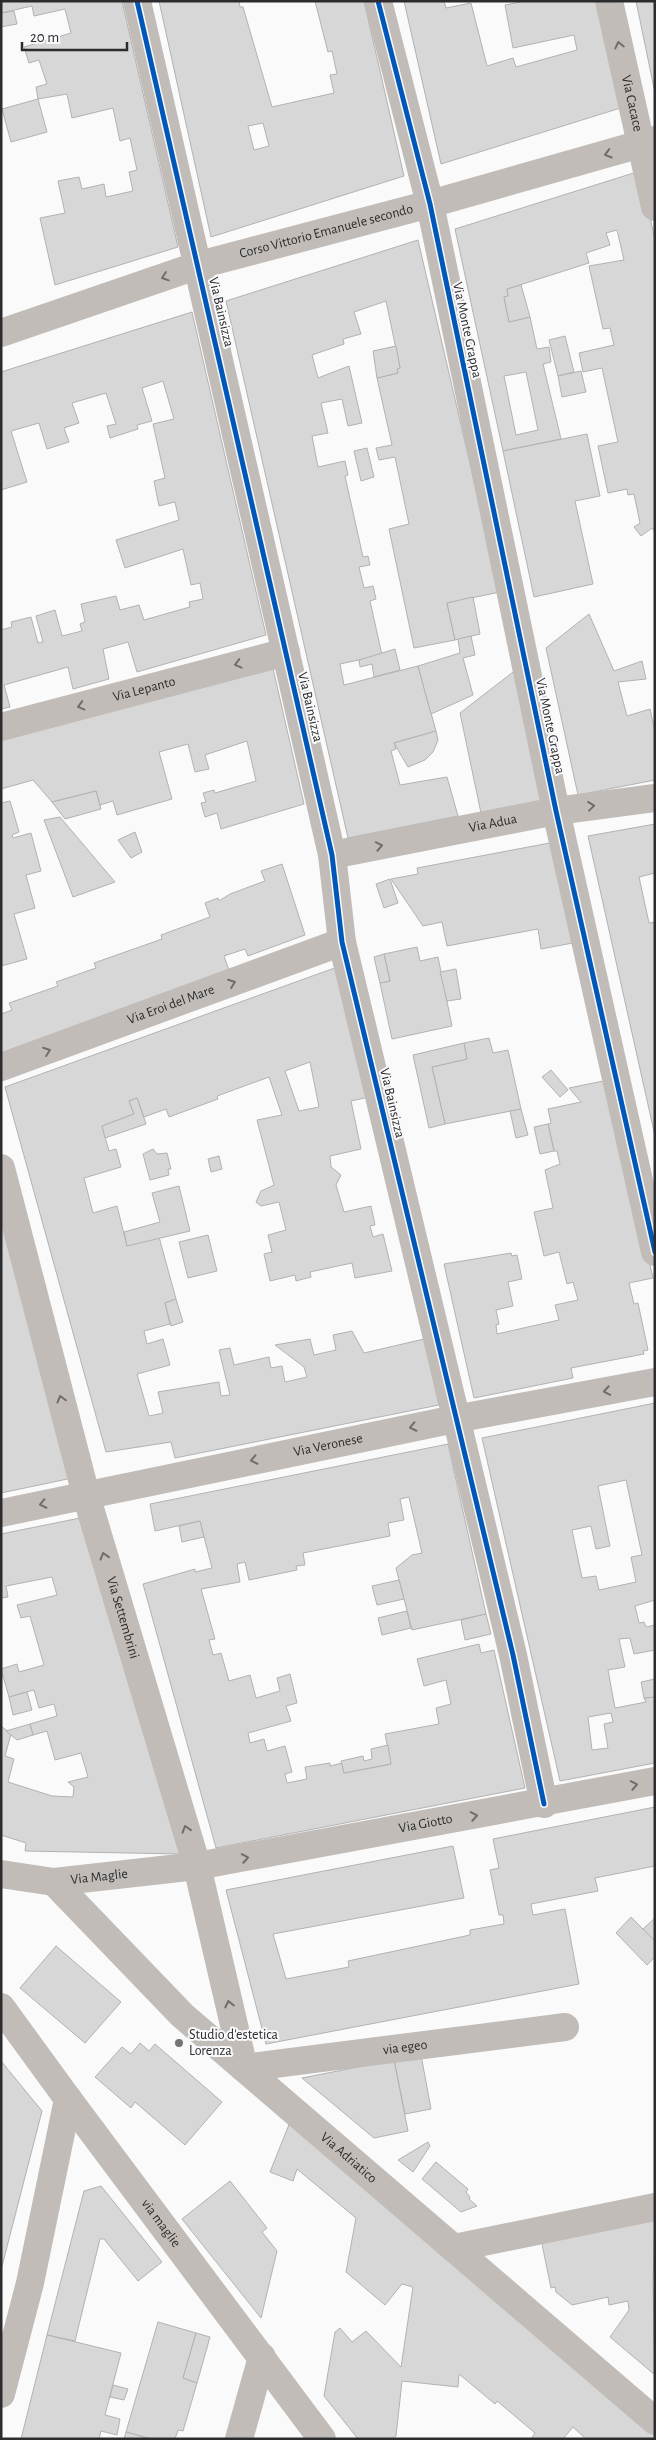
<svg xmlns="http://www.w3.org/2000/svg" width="656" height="2440" font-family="'Alegreya Sans',sans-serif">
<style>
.building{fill:#d7d7d8;stroke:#b2b2b3;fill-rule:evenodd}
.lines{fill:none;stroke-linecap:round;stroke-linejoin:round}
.minor{stroke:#c1bcb7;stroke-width:28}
.cycleway-casing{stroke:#f9f9fc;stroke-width:8}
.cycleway{stroke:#0057b8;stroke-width:5}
.oneway{stroke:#6f6d6c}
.poi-dot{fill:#747476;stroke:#f9f9fc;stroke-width:2}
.labels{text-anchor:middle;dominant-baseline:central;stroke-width:4;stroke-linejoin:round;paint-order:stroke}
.street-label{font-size:14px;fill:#2c2c2e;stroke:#f9f9fc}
.poi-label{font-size:14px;fill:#2c2c2e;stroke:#f9f9fc;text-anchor:start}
</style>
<rect width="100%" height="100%" fill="#fafafb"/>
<g class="building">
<path d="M 1,1 L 122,1 L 178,247 L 55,285 L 40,218 L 65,213 L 58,181 L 79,177 L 82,189 L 104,184 L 106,197 L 133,191 L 129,172 L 137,170 L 130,138 L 120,141 L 113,108 L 72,118 L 67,94 L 38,99 L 36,87 L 47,84 L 39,60 L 29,63 L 24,47 L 71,33 L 65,9 L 34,16 L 32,6 L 1,13 Z"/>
<path d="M 159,1 L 239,1 L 240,7 L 243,7 L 272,107 L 334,93 L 330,75 L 337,74 L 332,51 L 328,52 L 315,1 L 364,1 L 404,176 L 211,237 ZM 263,123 L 269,146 L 254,150 L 248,126 Z"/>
<path d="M 404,1 L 444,1 L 446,8 L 471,3 L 487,66 L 513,58 L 516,67 L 577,50 L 574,35 L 513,48 L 505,5 L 525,1 L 605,1 L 627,106 L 441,164 Z"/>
<path d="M 636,1 L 655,1 L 655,93 Z"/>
<path d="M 14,11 L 17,24 L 1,27 L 1,13 Z"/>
<path d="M 38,99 L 47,132 L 11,142 L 2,109 Z"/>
<path d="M 640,171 L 655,240 L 655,532 L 652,528 L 641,536 L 634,527 L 640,523 L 634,494 L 628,495 L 627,489 L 608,493 L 598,446 L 618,442 L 602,368 L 583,372 L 579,353 L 614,345 L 610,328 L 603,329 L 589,266 L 624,260 L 617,230 L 606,233 L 610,245 L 586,253 L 589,263 L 507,289 L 508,296 L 504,297 L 509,322 L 530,317 L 537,349 L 549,347 L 551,362 L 543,364 L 561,439 L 503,451 L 455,229 ZM 526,372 L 538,430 L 516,435 L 504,376 Z"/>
<path d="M 418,240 L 500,592 L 447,603 L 455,640 L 414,648 L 389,529 L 409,524 L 395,457 L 379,460 L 376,448 L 392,445 L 377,378 L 398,373 L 397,369 L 400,368 L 386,301 L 354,312 L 361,334 L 343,339 L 344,344 L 312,355 L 318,378 L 349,366 L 362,423 L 348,426 L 342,399 L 321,403 L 328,433 L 312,436 L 318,467 L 345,461 L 348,475 L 345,476 L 363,557 L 368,556 L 370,565 L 359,567 L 364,588 L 373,586 L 376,599 L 370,601 L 382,655 L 340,664 L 344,685 L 418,666 L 436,731 L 394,743 L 396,749 L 391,751 L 400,785 L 447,777 L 458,816 L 348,838 L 226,301 Z"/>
<path d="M 521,285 L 530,317 L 509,322 L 504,297 L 508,296 L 507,289 Z"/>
<path d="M 192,312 L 266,635 L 137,672 L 128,642 L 103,649 L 109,679 L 73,689 L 68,667 L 4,685 L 10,707 L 1,709 L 1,630 L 12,627 L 11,622 L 31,617 L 38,643 L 43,642 L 36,616 L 55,610 L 62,636 L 82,631 L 80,624 L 85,622 L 81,604 L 116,596 L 120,610 L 139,605 L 144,620 L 190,607 L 189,602 L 203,599 L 200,583 L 191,585 L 183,549 L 125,568 L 116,540 L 179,520 L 175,502 L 159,506 L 154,481 L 165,478 L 153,424 L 174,419 L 163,381 L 142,388 L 152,421 L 137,425 L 138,429 L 110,438 L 107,426 L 116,424 L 106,393 L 72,403 L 79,423 L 64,428 L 69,442 L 47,449 L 39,423 L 11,431 L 27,482 L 1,490 L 1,372 Z"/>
<path d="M 565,336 L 574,372 L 558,376 L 549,340 Z"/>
<path d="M 396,346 L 400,368 L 397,369 L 398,373 L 377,378 L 373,351 Z"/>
<path d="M 581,371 L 586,392 L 562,397 L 558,376 Z"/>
<path d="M 587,434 L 600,496 L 575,501 L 593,584 L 534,597 L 503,451 Z"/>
<path d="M 367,448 L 374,477 L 361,481 L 354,451 Z"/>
<path d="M 473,597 L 480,634 L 455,640 L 447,603 Z"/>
<path d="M 589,614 L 614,671 L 642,661 L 646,679 L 618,682 L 627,716 L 650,709 L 655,731 L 655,780 L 578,795 L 546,648 Z"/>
<path d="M 471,636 L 475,655 L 463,658 L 473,695 L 431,714 L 418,666 L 460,653 L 458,639 Z"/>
<path d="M 395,649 L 400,670 L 374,677 L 372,664 L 360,667 L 359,660 Z"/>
<path d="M 272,664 L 304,804 L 221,829 L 217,813 L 205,817 L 201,803 L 206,802 L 203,793 L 214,790 L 215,793 L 256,781 L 247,741 L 205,755 L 209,769 L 195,772 L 188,744 L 159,752 L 172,799 L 117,815 L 113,801 L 100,805 L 96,791 L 52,802 L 33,780 L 1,789 L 1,739 Z"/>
<path d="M 517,669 L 546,801 L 481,813 L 460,713 Z"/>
<path d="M 436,731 L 438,740 L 433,752 L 425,760 L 408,767 L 394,743 Z"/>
<path d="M 96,791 L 101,809 L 65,819 L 52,802 Z"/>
<path d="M 10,801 L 19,832 L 12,835 L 13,838 L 31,833 L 41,871 L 26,875 L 35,908 L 14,914 L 27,959 L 1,966 L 1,803 Z"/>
<path d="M 60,817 L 115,882 L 73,897 L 44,820 Z"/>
<path d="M 655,824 L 655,873 L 639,877 L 649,923 L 655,922 L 655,1136 L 588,836 Z"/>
<path d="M 135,832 L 142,852 L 131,858 L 118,840 Z"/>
<path d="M 555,842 L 578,942 L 541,949 L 538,929 L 447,946 L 442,922 L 423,926 L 391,879 L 418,874 L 417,868 Z"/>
<path d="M 282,864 L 305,935 L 248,956 L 245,949 L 224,956 L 230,973 L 1,1055 L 1,1014 L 12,1010 L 9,1003 L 58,986 L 56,982 L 96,968 L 94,963 L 162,939 L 161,935 L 210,917 L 205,903 L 218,898 L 219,901 L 230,894 L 265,881 L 261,871 Z"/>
<path d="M 390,879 L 398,903 L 384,908 L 376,884 Z"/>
<path d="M 417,947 L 420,961 L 438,957 L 452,1026 L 392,1039 L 380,983 L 390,981 L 384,954 Z"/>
<path d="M 384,954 L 390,981 L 380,983 L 374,957 Z"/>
<path d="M 340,966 L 369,1097 L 351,1101 L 361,1149 L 330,1156 L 331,1167 L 341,1175 L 336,1185 L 344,1212 L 371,1206 L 375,1225 L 370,1226 L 373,1237 L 383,1234 L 392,1271 L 355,1278 L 352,1263 L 310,1272 L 311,1277 L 296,1281 L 295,1275 L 270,1281 L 264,1254 L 272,1252 L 268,1235 L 286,1230 L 279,1202 L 261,1206 L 256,1202 L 261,1191 L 274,1185 L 257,1120 L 282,1115 L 269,1077 L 217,1096 L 218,1099 L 169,1117 L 166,1109 L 144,1117 L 137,1098 L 129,1101 L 134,1114 L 102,1126 L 109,1151 L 116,1149 L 121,1167 L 84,1178 L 93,1213 L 117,1206 L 127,1246 L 159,1237 L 176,1299 L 165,1303 L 170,1324 L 144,1331 L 147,1344 L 163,1339 L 170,1365 L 137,1374 L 149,1416 L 163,1413 L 158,1392 L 219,1382 L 221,1396 L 230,1395 L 219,1350 L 230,1348 L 234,1365 L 269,1357 L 271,1368 L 282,1366 L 285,1382 L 307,1377 L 304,1367 L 275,1345 L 310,1339 L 314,1355 L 336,1350 L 333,1335 L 352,1331 L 364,1353 L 424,1339 L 439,1405 L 175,1458 L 171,1442 L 106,1452 L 5,1087 ZM 310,1062 L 319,1107 L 299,1111 L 285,1071 Z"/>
<path d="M 456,969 L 461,999 L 447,1001 L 440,972 Z"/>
<path d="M 489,1038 L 493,1053 L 508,1050 L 521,1109 L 445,1124 L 432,1067 L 467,1059 L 464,1043 Z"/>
<path d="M 464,1043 L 467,1059 L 432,1067 L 445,1124 L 429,1128 L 413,1055 Z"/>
<path d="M 551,1070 L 568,1090 L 560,1097 L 542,1077 Z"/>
<path d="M 608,1080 L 653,1278 L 629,1283 L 634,1304 L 638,1303 L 648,1350 L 643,1351 L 644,1354 L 571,1368 L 573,1378 L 474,1398 L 444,1264 L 511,1253 L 512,1256 L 517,1255 L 522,1279 L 508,1282 L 513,1306 L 496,1310 L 499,1324 L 496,1325 L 497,1334 L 559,1320 L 555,1305 L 578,1300 L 573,1282 L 567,1284 L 559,1252 L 544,1256 L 534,1212 L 553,1208 L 545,1170 L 560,1164 L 557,1151 L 554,1151 L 548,1124 L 551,1123 L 548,1109 L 581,1102 L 569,1088 Z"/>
<path d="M 137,1098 L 146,1124 L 105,1138 L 102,1126 L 134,1114 L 129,1101 Z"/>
<path d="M 521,1109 L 528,1135 L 516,1138 L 510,1111 Z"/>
<path d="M 548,1124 L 554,1151 L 540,1154 L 534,1127 Z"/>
<path d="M 153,1149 L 157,1154 L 167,1153 L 171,1169 L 168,1169 L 169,1175 L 150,1180 L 143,1154 Z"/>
<path d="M 219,1156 L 222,1169 L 211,1172 L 208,1159 Z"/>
<path d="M 179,1186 L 190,1231 L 127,1246 L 124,1232 L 160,1222 L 152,1193 Z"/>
<path d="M 1,1203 L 77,1477 L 1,1493 Z"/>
<path d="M 208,1235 L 217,1271 L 188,1278 L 179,1242 Z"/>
<path d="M 176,1299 L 183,1322 L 171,1326 L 165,1303 Z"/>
<path d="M 655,1403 L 655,1600 L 635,1606 L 639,1623 L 644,1622 L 646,1627 L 655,1625 L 655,1650 L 634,1654 L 630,1638 L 619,1639 L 625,1667 L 608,1670 L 615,1708 L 646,1702 L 644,1698 L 655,1697 L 655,1763 L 560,1781 L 482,1438 ZM 626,1480 L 642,1555 L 631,1557 L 636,1582 L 599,1590 L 596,1576 L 582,1578 L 572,1530 L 591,1526 L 596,1549 L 610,1546 L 598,1486 ZM 611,1713 L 613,1722 L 604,1724 L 608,1748 L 592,1750 L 588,1717 Z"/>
<path d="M 448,1444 L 486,1614 L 412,1630 L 396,1568 L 412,1555 L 422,1553 L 409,1497 L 400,1499 L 404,1520 L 388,1523 L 390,1536 L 303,1553 L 305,1565 L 296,1566 L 297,1570 L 249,1580 L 245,1562 L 237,1564 L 240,1582 L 201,1589 L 215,1639 L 209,1640 L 213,1655 L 221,1653 L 229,1681 L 250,1675 L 256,1698 L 280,1691 L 277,1678 L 290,1674 L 297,1703 L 286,1706 L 291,1721 L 248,1733 L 250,1743 L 264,1739 L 267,1751 L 285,1746 L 292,1772 L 285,1774 L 287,1783 L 307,1779 L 305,1767 L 330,1763 L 330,1766 L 342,1763 L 344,1773 L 391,1764 L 385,1734 L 439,1724 L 436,1708 L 451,1704 L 446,1680 L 424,1686 L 417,1659 L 479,1644 L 481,1653 L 494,1650 L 525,1788 L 216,1848 L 143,1584 L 195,1569 L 195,1572 L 212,1568 L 200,1521 L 155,1531 L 150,1504 Z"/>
<path d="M 85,1517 L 181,1854 L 25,1851 L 26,1843 L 1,1835 L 1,1726 L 11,1734 L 5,1756 L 14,1759 L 8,1782 L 52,1796 L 73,1797 L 74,1787 L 68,1782 L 88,1777 L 81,1753 L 55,1760 L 47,1731 L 33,1735 L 30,1724 L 57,1716 L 54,1704 L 39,1708 L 34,1690 L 9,1697 L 1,1669 L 17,1664 L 19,1672 L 44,1665 L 30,1616 L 21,1618 L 17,1605 L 57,1595 L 52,1577 L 6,1586 L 8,1597 L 1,1598 L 1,1534 Z"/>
<path d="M 200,1521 L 204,1537 L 182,1542 L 179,1526 Z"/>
<path d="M 399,1580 L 404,1599 L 377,1605 L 372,1586 Z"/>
<path d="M 407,1611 L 411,1628 L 382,1635 L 378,1618 Z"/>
<path d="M 486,1614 L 491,1634 L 465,1640 L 461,1620 Z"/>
<path d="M 655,1679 L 655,1697 L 644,1698 L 641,1682 Z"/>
<path d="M 27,1692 L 32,1710 L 13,1715 L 9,1697 Z"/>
<path d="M 30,1724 L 33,1735 L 17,1740 L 6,1731 Z"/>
<path d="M 388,1745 L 391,1764 L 344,1773 L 341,1761 L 363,1756 L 364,1761 L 372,1759 L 371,1749 Z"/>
<path d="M 655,1807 L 655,1866 L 595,1878 L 598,1891 L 531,1904 L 533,1915 L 565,1909 L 579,1984 L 266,2044 L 226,1890 L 453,1846 L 464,1898 L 273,1934 L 286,1979 L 349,1967 L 348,1961 L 470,1935 L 470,1930 L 504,1924 L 503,1915 L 499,1915 L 490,1870 L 499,1868 L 493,1839 Z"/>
<path d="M 631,1917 L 655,1941 L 655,1957 L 647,1965 L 616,1933 Z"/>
<path d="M 655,1918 L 655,1941 L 643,1929 Z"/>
<path d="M 56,1946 L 121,2002 L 85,2043 L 20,1988 Z"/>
<path d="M 140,2043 L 149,2051 L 155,2044 L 222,2102 L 185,2145 L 135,2102 L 131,2108 L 95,2077 L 122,2047 L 131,2054 Z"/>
<path d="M 421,2055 L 431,2109 L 405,2114 L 394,2060 Z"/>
<path d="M 394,2060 L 408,2131 L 374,2138 L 302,2078 Z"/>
<path d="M 1,2061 L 42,2111 L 1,2270 Z"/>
<path d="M 290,2122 L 655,2430 L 655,2439 L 586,2439 L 573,2427 L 563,2439 L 531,2439 L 535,2433 L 497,2401 L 495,2404 L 459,2374 L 458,2387 L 402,2381 L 396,2436 L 392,2439 L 358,2439 L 324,2396 L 335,2332 L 340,2328 L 352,2342 L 366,2331 L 401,2367 L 413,2287 L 402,2284 L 385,2305 L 346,2272 L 356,2218 L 297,2169 L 293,2181 L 270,2172 Z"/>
<path d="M 428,2142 L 430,2146 L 413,2172 L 398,2160 Z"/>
<path d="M 436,2162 L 468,2189 L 466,2192 L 470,2197 L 469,2199 L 477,2206 L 461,2212 L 422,2179 Z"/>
<path d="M 230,2181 L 267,2228 L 262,2232 L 277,2251 L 261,2318 L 182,2219 Z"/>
<path d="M 101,2186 L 162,2262 L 138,2281 L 104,2239 L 100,2239 L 75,2341 L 47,2335 L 84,2191 Z"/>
<path d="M 655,2216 L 653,2282 L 655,2375 L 610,2337 L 629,2310 L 628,2301 L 609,2305 L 608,2297 L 572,2305 L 556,2292 L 555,2287 L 551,2288 L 541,2239 Z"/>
<path d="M 158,2322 L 196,2333 L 183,2378 L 197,2383 L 183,2431 L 178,2430 L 175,2439 L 151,2439 L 126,2432 Z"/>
<path d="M 196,2333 L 210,2337 L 197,2383 L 183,2378 Z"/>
<path d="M 47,2335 L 121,2353 L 105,2415 L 120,2419 L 117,2435 L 101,2431 L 99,2439 L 21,2439 Z"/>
<path d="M 113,2385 L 128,2389 L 124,2400 L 110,2397 Z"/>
<path d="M 126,2432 L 151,2439 L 124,2439 Z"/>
</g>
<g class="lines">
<g class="minor">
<path d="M 137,1 L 332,855 L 342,942 L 513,1655 L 544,1804"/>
<path d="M 378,1 L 430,204 L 556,811 L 655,1252"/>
<path id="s1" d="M 609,1 L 655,207"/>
<path id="s2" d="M 1,333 L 199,265 L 430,204 L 655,140"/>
<path id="s3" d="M 1,727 L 286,652"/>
<path id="s4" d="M 332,855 L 556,811 L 655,798"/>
<path id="s5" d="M 1,1067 L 342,942"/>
<path id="s6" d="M 1,1168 L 86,1495 L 197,1866 L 244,2068 L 565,2027"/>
<path id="s7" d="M 1,1513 L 455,1419 L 655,1382"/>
<path id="s8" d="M 1,1874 L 54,1882 L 197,1866 L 655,1781"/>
<path id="s9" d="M 54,1882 L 182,2015 L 655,2421"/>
<path id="s10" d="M 1,2007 L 68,2099 L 322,2439"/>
<path d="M 454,2248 L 655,2207"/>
<path d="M 1,2394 L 30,2283 L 68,2099"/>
<path d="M 239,2439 L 262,2357"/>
</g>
<defs>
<g id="cycleway">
<path d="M 137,1 L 332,855 L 342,942 L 513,1655 L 544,1804"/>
<path d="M 378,1 L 430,204 L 556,811 L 655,1252"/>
</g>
</defs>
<use href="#cycleway" class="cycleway-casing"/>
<use href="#cycleway" class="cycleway"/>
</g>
<defs><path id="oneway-chevron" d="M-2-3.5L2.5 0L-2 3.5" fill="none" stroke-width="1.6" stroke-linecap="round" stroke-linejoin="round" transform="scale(1.25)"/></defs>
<g class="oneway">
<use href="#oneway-chevron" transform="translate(619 45) rotate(-103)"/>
<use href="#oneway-chevron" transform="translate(608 154) rotate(164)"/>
<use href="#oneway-chevron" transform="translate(165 277) rotate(161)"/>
<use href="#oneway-chevron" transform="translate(238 664) rotate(165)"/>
<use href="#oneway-chevron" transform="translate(81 706) rotate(165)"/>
<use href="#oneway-chevron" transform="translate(591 806) rotate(-7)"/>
<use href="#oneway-chevron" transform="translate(379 846) rotate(-11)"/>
<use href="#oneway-chevron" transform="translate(232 983) rotate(-20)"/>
<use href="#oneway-chevron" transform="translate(47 1051) rotate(-20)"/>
<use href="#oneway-chevron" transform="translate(607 1391) rotate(170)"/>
<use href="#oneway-chevron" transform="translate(61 1399) rotate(-105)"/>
<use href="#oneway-chevron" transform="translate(413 1427) rotate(168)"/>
<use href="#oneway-chevron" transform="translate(254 1460) rotate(168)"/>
<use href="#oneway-chevron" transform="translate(43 1504) rotate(168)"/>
<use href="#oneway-chevron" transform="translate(104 1556) rotate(-107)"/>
<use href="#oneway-chevron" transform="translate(634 1785) rotate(-11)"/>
<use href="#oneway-chevron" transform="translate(474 1816) rotate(-10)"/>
<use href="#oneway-chevron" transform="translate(186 1829) rotate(-107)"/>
<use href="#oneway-chevron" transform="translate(245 1858) rotate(-10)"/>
<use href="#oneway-chevron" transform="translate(229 2004) rotate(-103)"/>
</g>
<circle class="poi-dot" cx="179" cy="2043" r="5"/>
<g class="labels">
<g class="street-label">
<text stroke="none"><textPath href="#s1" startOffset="105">Via Cacace</textPath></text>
<text stroke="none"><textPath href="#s2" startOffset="341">Corso Vittorio Emanuele secondo</textPath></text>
<text transform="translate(221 312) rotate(77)">Via Bainsizza</text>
<text transform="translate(467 330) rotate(78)">Via Monte Grappa</text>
<text stroke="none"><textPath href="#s3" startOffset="148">Via Lepanto</textPath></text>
<text transform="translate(310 707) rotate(77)">Via Bainsizza</text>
<text transform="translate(550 726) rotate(78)">Via Monte Grappa</text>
<text stroke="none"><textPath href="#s4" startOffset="164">Via Adua</textPath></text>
<text stroke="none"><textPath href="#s5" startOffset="181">Via Eroi del Mare</textPath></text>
<text transform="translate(392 1103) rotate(77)">Via Bainsizza</text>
<text stroke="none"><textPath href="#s7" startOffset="334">Via Veronese</textPath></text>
<text stroke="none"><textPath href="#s6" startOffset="466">Via Settembrini</textPath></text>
<text stroke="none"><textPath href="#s8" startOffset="430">Via Giotto</textPath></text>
<text stroke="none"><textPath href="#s8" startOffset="99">Via Maglie</textPath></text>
<text stroke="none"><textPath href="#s6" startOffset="1095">via egeo</textPath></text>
<text stroke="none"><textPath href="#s9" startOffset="404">Via Adriatico</textPath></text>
<text stroke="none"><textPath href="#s10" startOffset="269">via maglie</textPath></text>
</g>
<g class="poi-label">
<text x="189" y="2035">Studio d'estetica<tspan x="189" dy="16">Lorenza</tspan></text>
</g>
</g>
<rect width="656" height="2440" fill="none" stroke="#2c2c2e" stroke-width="5"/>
<path d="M22 42v8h105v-8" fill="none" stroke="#2c2c2e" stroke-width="2.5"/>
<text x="30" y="42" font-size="15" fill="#2c2c2e" stroke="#f9f9fc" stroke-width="4" paint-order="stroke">20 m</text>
</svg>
